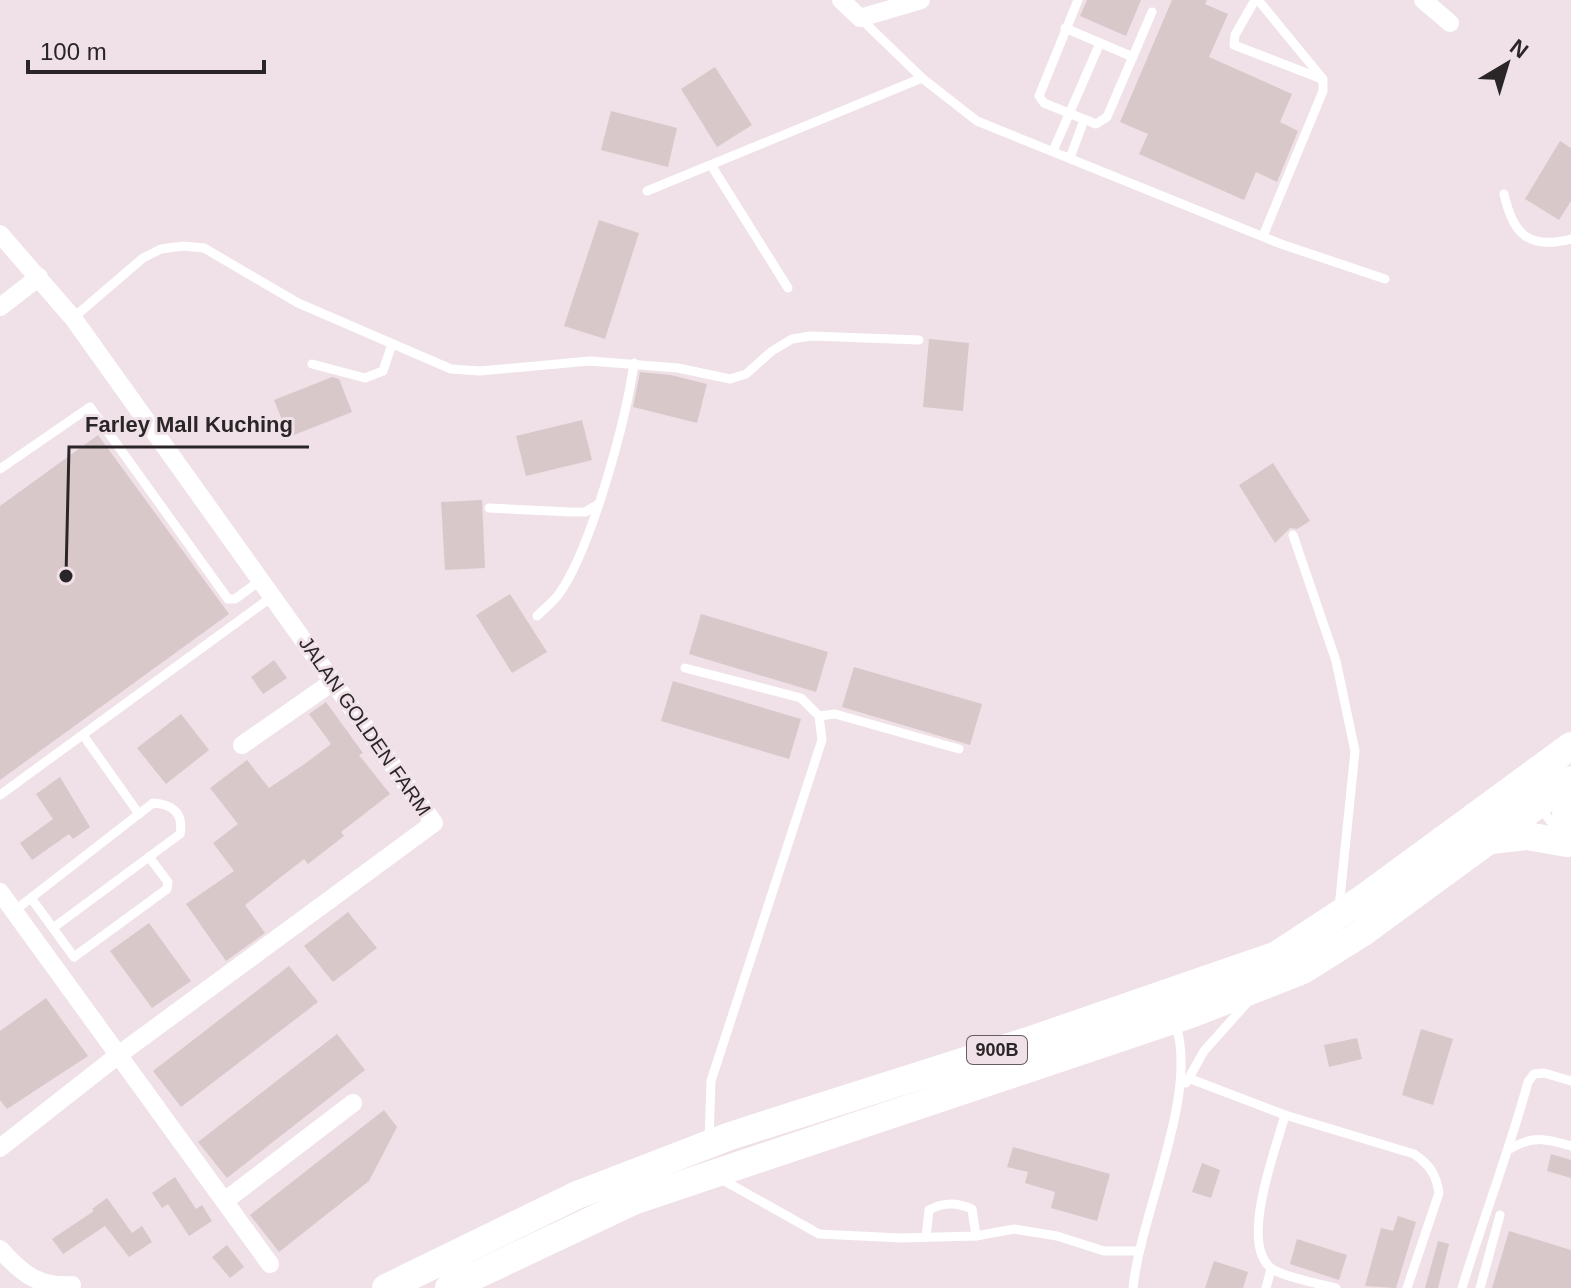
<svg xmlns="http://www.w3.org/2000/svg" width="1571" height="1288" font-family="Arial,sans-serif">
<style>
.building{fill:#d8c8ca}
.lines{fill:none;stroke-linecap:round;stroke-linejoin:round}
.service{stroke:#fff;stroke-width:9}
.minor{stroke:#fff;stroke-width:18}
.trunk{stroke:#fff;stroke-width:28}
.labels{text-anchor:middle;dominant-baseline:central;stroke-width:6;stroke-linejoin:round;paint-order:stroke}
.shield{fill:#efe1e7;stroke:#655d61;stroke-width:2}
.shield-label{font-size:18px;font-weight:bold;fill:#2a2527}
.street-label{font-size:20px;fill:#2a2527;stroke:#efe1e7}
.leader{fill:none;stroke:#2a2527;stroke-width:3}
.callout-dot{fill:#2a2527;stroke:#efe1e7;stroke-width:3}
.callout-label{font-size:22px;text-anchor:middle;font-weight:bold;fill:#2a2527;stroke:#efe1e7;stroke-width:6;stroke-linejoin:round;paint-order:stroke}
</style>
<rect width="100%" height="100%" fill="#efe1e7"/>
<g class="building">
<path d="M 1087,0 L 1141,0 L 1126,36 L 1080,16 Z"/>
<path d="M 1172,0 L 1207,0 L 1205,4 L 1228,14 L 1209,57 L 1292,94 L 1280,122 L 1298,131 L 1277,182 L 1256,172 L 1244,200 L 1139,154 L 1148,134 L 1120,122 Z"/>
<path d="M 715,67 L 752,125 L 717,147 L 681,89 Z"/>
<path d="M 611,111 L 677,128 L 668,167 L 601,150 Z"/>
<path d="M 1560,141 L 1571,148 L 1571,201 L 1559,220 L 1525,199 Z"/>
<path d="M 599,220 L 639,233 L 605,339 L 564,326 Z"/>
<path d="M 929,339 L 969,343 L 963,411 L 923,407 Z"/>
<path d="M 640,372 L 671,375 L 707,384 L 697,423 L 633,407 Z"/>
<path d="M 332,377 L 339,379 L 352,412 L 289,437 L 274,400 Z"/>
<path d="M 582,420 L 592,460 L 526,476 L 516,436 Z"/>
<path d="M 98,435 L 229,614 L 0,780 L 0,506 Z"/>
<path d="M 1273,463 L 1310,521 L 1297,529 L 1290,528 L 1275,543 L 1239,485 Z"/>
<path d="M 482,500 L 485,568 L 445,570 L 441,502 Z"/>
<path d="M 510,594 L 547,652 L 512,673 L 476,615 Z"/>
<path d="M 701,614 L 828,652 L 816,692 L 689,654 Z"/>
<path d="M 274,660 L 287,678 L 263,694 L 251,677 Z"/>
<path d="M 854,667 L 982,704 L 970,745 L 842,707 Z"/>
<path d="M 673,681 L 801,719 L 789,759 L 661,721 Z"/>
<path d="M 326,702 L 363,753 L 359,755 L 390,794 L 341,832 L 344,836 L 308,864 L 304,859 L 245,905 L 265,933 L 226,961 L 186,904 L 234,871 L 213,843 L 238,824 L 210,788 L 247,760 L 269,788 L 306,763 L 331,744 L 309,714 Z"/>
<path d="M 181,714 L 209,750 L 166,784 L 137,748 Z"/>
<path d="M 60,777 L 90,827 L 73,839 L 69,834 L 32,860 L 20,843 L 53,819 L 36,794 Z"/>
<path d="M 348,912 L 377,948 L 333,982 L 304,946 Z"/>
<path d="M 149,923 L 191,981 L 152,1008 L 110,951 Z"/>
<path d="M 289,966 L 318,1002 L 181,1107 L 153,1071 Z"/>
<path d="M 46,998 L 88,1056 L 7,1109 L 0,1100 L 0,1031 Z"/>
<path d="M 1421,1029 L 1453,1039 L 1433,1105 L 1402,1095 Z"/>
<path d="M 337,1034 L 365,1070 L 227,1178 L 198,1142 Z"/>
<path d="M 1357,1038 L 1362,1059 L 1329,1067 L 1324,1045 Z"/>
<path d="M 384,1110 L 397,1127 L 369,1181 L 279,1252 L 250,1215 Z"/>
<path d="M 1013,1147 L 1110,1174 L 1097,1221 L 1051,1208 L 1055,1192 L 1025,1183 L 1028,1172 L 1007,1167 Z"/>
<path d="M 1551,1154 L 1571,1160 L 1571,1178 L 1547,1171 Z"/>
<path d="M 1202,1163 L 1220,1170 L 1211,1198 L 1192,1192 Z"/>
<path d="M 175,1177 L 196,1209 L 202,1205 L 212,1221 L 189,1236 L 168,1204 L 162,1208 L 152,1193 Z"/>
<path d="M 107,1198 L 132,1233 L 142,1226 L 152,1242 L 129,1257 L 105,1226 L 63,1254 L 52,1239 L 94,1211 L 92,1209 Z"/>
<path d="M 1398,1216 L 1416,1222 L 1396,1288 L 1365,1286 L 1381,1228 L 1393,1231 Z"/>
<path d="M 1509,1231 L 1571,1250 L 1571,1288 L 1492,1288 Z"/>
<path d="M 1297,1239 L 1347,1255 L 1339,1280 L 1290,1264 Z"/>
<path d="M 1438,1241 L 1449,1244 L 1438,1288 L 1425,1288 Z"/>
<path d="M 227,1245 L 244,1267 L 230,1278 L 212,1257 Z"/>
<path d="M 1214,1261 L 1248,1272 L 1243,1288 L 1205,1288 Z"/>
</g>
<g class="lines">
<g class="service">
<path d="M 1078,0 L 1039,96 L 1044,103 L 1096,124 L 1107,117 L 1152,12"/>
<path d="M 1255,0 L 1235,35 L 1234,45 L 1322,79"/>
<path d="M 1258,0 L 1323,79 L 1323,91 L 1263,236"/>
<path d="M 860,18 L 922,78 L 977,121 L 1281,244 L 1385,279"/>
<path d="M 1065,28 L 1133,57"/>
<path d="M 1053,151 L 1100,43"/>
<path d="M 1070,158 L 1084,120"/>
<path d="M 711,165 L 788,288"/>
<path d="M 647,191 L 922,78"/>
<path d="M 1504,194 C 1513,234 1528,250 1571,239"/>
<path d="M 73,318 L 143,258 L 161,249 L 183,246 L 204,248 L 298,303 L 451,369 L 480,371 L 590,361 L 678,368 L 730,379 L 746,374 L 772,351 L 792,339 L 811,336 L 919,340"/>
<path d="M 312,364 L 365,378 L 383,371 L 392,344"/>
<path d="M 0,469 L 90,407 L 228,599 L 235,599 L 261,580"/>
<path d="M 489,508 L 571,512 L 585,512 L 597,505"/>
<path d="M 1293,535 L 1336,661 L 1355,751 L 1339,908"/>
<path d="M 537,616 C 544,609 553,602 559,594 C 592,547 626,420 634,363"/>
<path d="M 685,668 L 801,698 L 819,716 L 822,740 L 711,1081 L 709,1140"/>
<path d="M 819,716 L 835,714 L 959,749"/>
<path d="M 83,735 L 139,814"/>
<path d="M 0,795 L 273,596"/>
<path d="M 1540,807 L 1560,834"/>
<path d="M 31,898 L 74,957 L 167,889 L 168,882 L 149,857"/>
<path d="M 14,911 L 153,803 C 173,804 184,814 180,834 L 53,928"/>
<path d="M 1188,1078 L 1285,1115 L 1414,1154 C 1430,1165 1436,1174 1439,1193 L 1407,1288"/>
<path d="M 1186,1083 L 1204,1051 L 1247,1003"/>
<path d="M 1285,1115 C 1276,1149 1239,1243 1271,1268 C 1282,1277 1321,1284 1336,1288"/>
<path d="M 1510,1149 C 1533,1135 1546,1139 1571,1146"/>
<path d="M 721,1179 L 819,1234 L 901,1238 L 976,1236 L 1014,1229 L 1057,1236 L 1104,1251 L 1139,1251"/>
<path d="M 926,1237 L 929,1210 C 943,1202 957,1202 972,1209 L 976,1236"/>
<path d="M 1133,1288 C 1141,1211 1200,1093 1175,1022"/>
<path d="M 1266,1288 L 1271,1269"/>
<path d="M 1462,1288 C 1483,1219 1509,1152 1528,1082 L 1534,1074 L 1544,1073 L 1571,1081"/>
<path d="M 1480,1288 L 1500,1215"/>
</g>
<g class="minor">
<path d="M 841,0 L 860,18 L 921,0"/>
<path d="M 1423,0 L 1450,23"/>
<path d="M 0,234 L 73,318 L 434,823 L 117,1056 L 0,1148"/>
<path d="M 0,307 L 39,277"/>
<path d="M 242,745 L 334,681"/>
<path d="M 0,892 L 270,1264"/>
<path d="M 226,1200 L 353,1103"/>
<path d="M 0,1249 C 20,1272 39,1288 72,1285"/>
</g>
<g class="trunk">
<path d="M 1491,840 L 1527,836 L 1567,843 L 1566,808 L 1571,798"/>
<path d="M 386,1288 L 577,1195 L 730,1136 L 1034,1039 L 1277,955 L 1361,900 L 1571,746"/>
<path d="M 449,1288 L 633,1201 L 1191,1014 L 1303,970 L 1362,933 L 1571,780"/>
</g>
</g>
<g class="labels">
<rect class="shield" x="967" y="1036" width="60" height="28" rx="6"/>
<g class="shield-label">
<text x="997" y="1050">900B</text>
</g>
<g class="street-label">
<text transform="translate(365 726) rotate(55)">JALAN GOLDEN FARM</text>
</g>
</g>
<path class="leader" d="M66 576L69 447H309"/>
<circle class="callout-dot" cx="66" cy="576" r="8"/>
<g class="callout-label">
<text x="189" y="432">Farley Mall Kuching</text>
</g>
<g transform="translate(1507 64) rotate(38)" stroke="#efe1e7" stroke-width="6" paint-order="stroke">
<path d="M0-6L14 30L0 20L-14 30Z" fill="#2a2527"/>
<text y="-12" font-size="22" font-weight="bold" text-anchor="middle" fill="#2a2527">N</text>
</g>
<path d="M28 60v12h236v-12" fill="none" stroke="#2a2527" stroke-width="4"/>
<text x="40" y="60" font-size="24" fill="#2a2527" stroke="#efe1e7" stroke-width="6" paint-order="stroke">100 m</text>
</svg>
